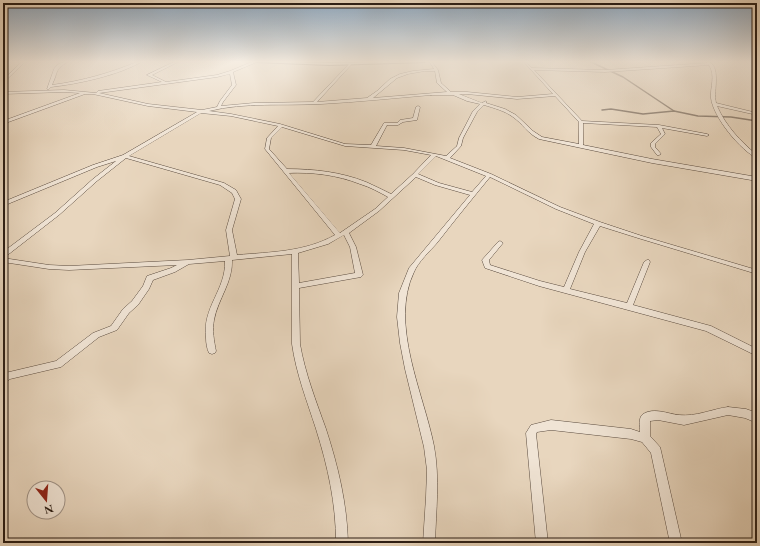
<svg xmlns="http://www.w3.org/2000/svg" width="760" height="546" font-family="'EB Garamond',serif">
<style>
.lines{fill:none;stroke-linecap:round;stroke-linejoin:round}
.stream{stroke:#756658;stroke-width:1.5}
.street-casing{stroke:#5a4b3f;stroke-width:1}
.secondary-casing{stroke:#2a1d15;stroke-width:2}
.street{fill:#f0e4d5;fill-rule:evenodd}
.secondary{fill:#f0e4d5;fill-rule:evenodd}
</style>
<rect width="100%" height="100%" fill="#e8d6be"/>
<filter id="stains"><feTurbulence type="fractalNoise" baseFrequency=".005" numOctaves="4"/><feColorMatrix values="0 0 0 0 .2 0 0 0 0 .09 0 0 0 0 .02 0 0 0 .5 -.17"/></filter>
<radialGradient id="worn" r=".72"><stop offset=".6" stop-color="#630" stop-opacity="0"/><stop offset="1" stop-color="#630" stop-opacity=".3"/></radialGradient>
<g class="lines">
<g class="stream">
<path d="M 589,61 L 623,77 L 674,111"/>
<path d="M 602,110 L 611,109 L 643,114 L 674,111 L 698,116 L 731,117 L 757,121"/>
</g>
<defs>
<g id="street">
<path d="M 23,61 L 26,61 L 3,83 L 3,80 Z"/>
<path d="M 65,61 L 69,61 C 54,70 59,70 52,85 C 82,81 111,73 139,61 L 143,61 C 120,75 78,84 51,87 L 49,89 L 47,89 L 54,69 L 57,65 Z"/>
<path d="M 176,61 L 180,61 L 152,75 L 166,82 L 217,75 L 230,71 L 254,61 L 257,61 L 257,62 L 233,72 L 236,85 L 223,102 L 221,106 L 254,103 L 313,102 L 350,63 L 351,65 L 317,102 L 367,98 L 377,91 L 390,79 L 400,74 L 413,71 L 434,69 L 429,61 L 431,61 L 438,70 L 441,83 L 451,92 L 467,92 L 517,97 L 553,94 L 523,61 L 525,61 L 532,68 L 605,70 L 707,63 L 707,61 C 722,65 713,90 716,103 L 757,113 L 757,115 L 717,106 C 726,126 740,141 757,155 L 757,158 C 741,151 713,117 711,98 C 710,87 716,76 709,65 L 605,72 L 534,70 L 582,121 L 659,125 L 707,134 L 709,135 L 707,136 L 662,128 L 665,134 L 655,144 L 655,147 L 661,154 L 659,155 L 657,155 L 651,147 L 651,143 L 661,134 L 657,127 L 583,123 L 583,145 L 652,159 L 757,177 L 757,181 L 652,163 L 539,139 C 527,133 523,124 513,117 C 505,111 494,108 484,105 L 477,112 L 463,138 L 461,146 L 450,158 L 491,174 L 560,207 L 600,222 L 642,236 L 757,270 L 757,274 L 638,238 L 600,226 L 585,252 L 570,289 L 627,303 L 644,262 L 647,260 L 649,260 L 650,262 L 633,305 L 711,326 L 757,349 L 757,356 L 706,331 L 539,286 L 485,268 L 482,260 L 498,242 L 500,241 L 503,243 L 489,260 L 490,265 L 540,281 L 564,287 L 579,252 L 594,224 L 556,209 L 490,177 C 472,199 454,221 437,243 C 430,251 418,262 414,272 C 389,324 424,394 434,446 C 440,478 436,511 435,543 L 423,543 L 426,497 L 427,470 L 424,447 L 405,369 L 400,343 L 397,317 L 399,293 L 409,268 L 470,195 L 435,185 L 416,177 L 379,211 L 349,233 L 356,247 L 363,275 L 361,277 L 299,288 L 300,344 C 305,373 316,401 326,429 C 338,466 347,503 348,543 L 336,543 C 336,504 328,467 316,429 C 307,401 296,373 292,344 L 292,254 L 232,260 C 233,282 218,299 214,320 C 212,330 214,341 216,351 L 215,353 L 212,354 L 209,353 C 207,349 206,343 206,338 C 202,307 226,290 225,261 L 189,264 L 175,272 L 153,280 L 149,289 L 138,305 L 129,313 L 117,330 L 99,337 L 61,367 L 10,379 L 3,384 L 3,375 L 5,373 L 56,361 L 93,333 L 111,326 L 123,309 L 132,301 L 143,286 L 147,276 L 171,268 L 177,265 L 69,270 L 49,269 L 3,262 L 3,258 L 49,265 L 69,266 L 188,260 L 230,256 L 226,230 L 235,199 L 232,193 L 220,185 L 126,158 L 97,181 L 59,215 L 5,257 L 3,257 L 3,252 L 55,213 L 93,179 L 116,161 L 97,167 L 3,206 L 3,202 L 93,165 L 123,155 L 197,112 L 148,106 L 93,94 L 85,94 L 3,124 L 3,121 L 80,93 L 64,92 L 3,94 L 3,92 L 64,90 L 96,93 L 98,91 L 162,82 L 147,75 ZM 425,71 L 435,71 L 437,83 L 447,92 L 373,98 L 397,78 L 408,74 ZM 230,74 L 232,85 L 220,101 L 217,107 L 202,110 L 148,104 L 99,93 L 217,77 ZM 459,94 L 467,94 L 517,99 L 555,96 L 579,122 L 579,144 L 542,137 L 533,131 L 516,115 L 505,109 L 486,103 L 486,101 L 482,103 ZM 431,95 L 453,95 L 467,101 L 480,104 L 473,111 L 459,138 L 457,146 L 446,156 L 404,148 L 376,146 L 387,125 L 398,125 L 403,122 L 417,120 L 420,107 L 418,106 L 416,107 L 413,118 L 400,120 L 397,123 L 384,123 L 371,145 L 345,144 L 280,124 L 231,114 L 209,111 C 245,102 284,106 321,104 C 358,102 395,98 431,95 ZM 201,113 L 231,116 L 278,126 L 267,138 L 265,149 L 335,235 C 305,252 271,252 237,255 L 232,230 L 241,199 L 236,190 L 224,183 L 129,156 ZM 282,127 L 345,146 L 404,150 L 431,155 L 413,174 L 391,194 C 383,190 375,186 366,182 C 341,172 314,169 287,169 L 269,149 L 271,138 ZM 436,156 L 486,176 L 472,192 L 439,183 L 418,174 ZM 289,173 C 313,172 337,175 360,184 C 370,187 379,192 388,197 L 375,209 L 340,233 ZM 344,235 L 350,247 L 355,273 L 299,283 L 298,253 L 328,244 Z"/>
<path d="M 728,407 L 746,409 L 757,413 L 757,423 L 745,418 L 728,415 L 684,425 L 658,420 L 650,421 L 650,436 L 660,447 L 661,451 L 682,543 L 670,543 L 651,453 L 642,442 L 631,439 L 551,430 L 537,432 L 536,434 L 548,543 L 536,543 L 526,433 L 531,425 L 551,420 L 631,429 L 640,432 C 640,426 638,418 643,414 C 654,407 668,414 679,415 C 696,417 712,409 728,407 Z"/>
</g>
<path id="secondary" d="M 254,61 L 330,63 L 426,61 L 424,62 L 330,65 L 256,62 Z"/>
</defs>
<use href="#street" class="street-casing"/>
<use href="#secondary" class="secondary-casing"/>
<use href="#street" class="street"/>
<use href="#secondary" class="secondary"/>
</g>
<linearGradient id="sky" x2="0" y2="1"><stop stop-color="#8ea8c0"/><stop offset="0.45" stop-color="#f5ede2"/><stop offset="1" stop-color="#f5ede2" stop-opacity="0"/></linearGradient>
<rect width="760" height="137" fill="url(#sky)"/>
<rect width="760" height="546" fill="none" stroke="#e8d6be" stroke-width="16"/>
<rect x="4" y="4" width="752" height="538" fill="none" stroke="#2a1d15" stroke-width="2"/>
<rect x="8" y="8" width="744" height="530" fill="none" stroke="#2a1d15"/>
<g transform="translate(46 500) rotate(163)"><circle r="19" fill="#f0e4d5" stroke="#a19488"/>
<path d="M0-3L7 15L0 10L-7 15Z" fill="#8f2418"/>
<text y="-6" font-size="11" font-weight="bold" text-anchor="middle" fill="#2a1d15">N</text>
</g>
<rect width="100%" height="100%" filter="url(#stains)"/>
<rect width="100%" height="100%" fill="url(#worn)"/>
</svg>
